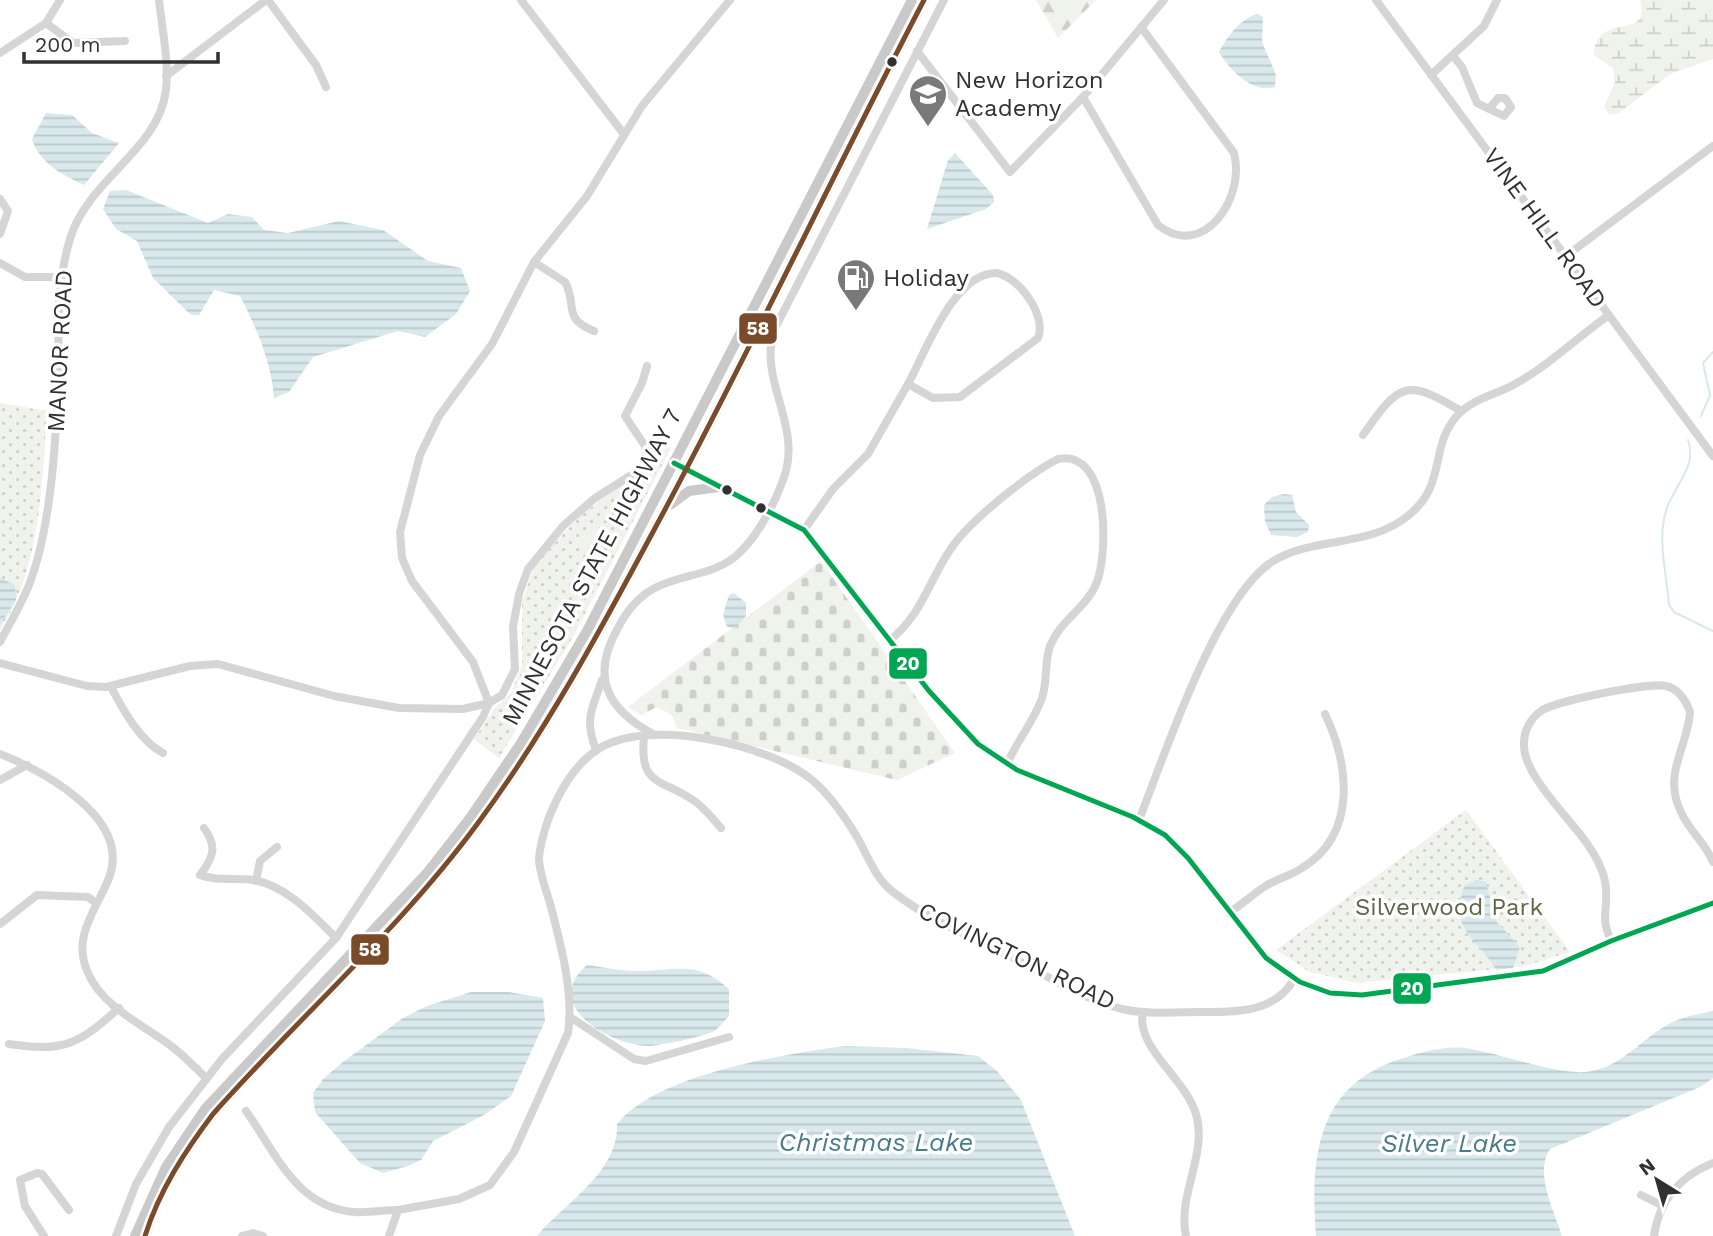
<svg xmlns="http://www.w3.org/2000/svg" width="1713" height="1236" font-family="'Work Sans',sans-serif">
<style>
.forest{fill:url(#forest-firs)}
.wetland{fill:url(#wetland-marsh)}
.cemetery{fill:url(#cemetery-stones)}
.park{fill:url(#park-dots)}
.pitch{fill:#f0f2ec}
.water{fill:url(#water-rules)}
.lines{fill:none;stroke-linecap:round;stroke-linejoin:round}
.stream{stroke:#d8e8eb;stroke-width:2}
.minor{stroke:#d5d5d5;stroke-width:8}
.major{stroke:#c9c9c9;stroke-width:10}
.bus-1-casing{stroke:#fff;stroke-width:10}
.bus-2-casing{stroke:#fff;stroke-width:10}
.bus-1{stroke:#00a651;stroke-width:5}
.bus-2{stroke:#7a4b2a;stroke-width:5}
.bus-dot{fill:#313131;stroke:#fff;stroke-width:2.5}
.labels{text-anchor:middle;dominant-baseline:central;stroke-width:7;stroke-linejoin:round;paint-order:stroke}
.poi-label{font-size:24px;fill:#313131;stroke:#fff;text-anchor:start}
.street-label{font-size:24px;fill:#313131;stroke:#fff}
.park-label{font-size:24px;fill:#5b6844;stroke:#fff}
.water-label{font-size:26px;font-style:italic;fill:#497c8a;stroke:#fff}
.line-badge{stroke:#fff;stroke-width:2.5}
.badge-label{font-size:19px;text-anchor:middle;font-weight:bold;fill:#fff}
</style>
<defs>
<pattern id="forest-firs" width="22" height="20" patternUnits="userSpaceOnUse" patternTransform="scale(1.75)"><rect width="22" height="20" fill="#f0f2ec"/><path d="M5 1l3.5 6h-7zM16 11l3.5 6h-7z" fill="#ced0cb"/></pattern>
<pattern id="wetland-marsh" width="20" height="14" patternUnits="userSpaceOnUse" patternTransform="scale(1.75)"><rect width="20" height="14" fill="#f0f2ec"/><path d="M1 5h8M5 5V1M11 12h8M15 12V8" fill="none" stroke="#ced0cb"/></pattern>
<pattern id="cemetery-stones" width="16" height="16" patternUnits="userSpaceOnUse" patternTransform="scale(1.75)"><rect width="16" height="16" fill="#f0f2ec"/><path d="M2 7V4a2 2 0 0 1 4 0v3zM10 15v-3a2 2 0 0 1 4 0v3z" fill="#ced0cb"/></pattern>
<pattern id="park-dots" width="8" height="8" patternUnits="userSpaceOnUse" patternTransform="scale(1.75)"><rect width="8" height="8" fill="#f0f2ec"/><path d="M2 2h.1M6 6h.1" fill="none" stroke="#ced0cb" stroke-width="1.8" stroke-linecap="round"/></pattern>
<pattern id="water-rules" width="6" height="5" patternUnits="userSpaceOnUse" patternTransform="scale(1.75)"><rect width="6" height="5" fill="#d8e8eb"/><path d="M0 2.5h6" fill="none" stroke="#bac7ca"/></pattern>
</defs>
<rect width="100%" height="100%" fill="#fff"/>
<path class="forest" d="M 1036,0 L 1096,0 L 1058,38 Z"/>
<path class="wetland" d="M 1640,0 L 1713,0 L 1713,59 L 1670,74 L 1619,113 L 1609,115 L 1604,107 L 1615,82 L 1613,68 L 1594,55 C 1595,10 1652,43 1640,0 Z"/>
<path class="cemetery" d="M 821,561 L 955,753 L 897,780 L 677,728 L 672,715 L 657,707 L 641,715 L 628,707 Z"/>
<g class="park">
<path d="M 0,403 L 47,411 C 42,484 41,567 0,630 Z"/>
<path d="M 672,446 L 573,637 L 499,758 L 474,739 L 495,708 L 512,692 L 522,664 L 522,603 L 534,565 L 582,514 L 648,465 L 651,457 Z"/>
<path d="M 1466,810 L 1570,952 L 1525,966 L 1357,983 L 1310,972 L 1276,950 Z"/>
</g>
<path class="pitch" d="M 593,524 L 613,536 L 600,556 L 590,550 L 587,555 L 582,552 L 585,547 L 580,543 Z"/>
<g class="water">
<path d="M 1257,14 L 1263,17 L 1262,42 L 1276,75 L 1275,87 C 1252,94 1229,69 1219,52 C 1227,37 1240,19 1257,14 Z"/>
<path d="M 46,113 L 72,115 L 92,133 L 119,143 L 84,185 C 63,175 39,163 32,139 Z"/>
<path d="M 955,153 L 993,195 L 994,202 L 986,209 L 927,229 L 948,160 Z"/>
<path d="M 126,190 L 208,223 L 228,214 L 252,217 L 264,230 L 288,233 L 339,221 L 383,230 L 428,261 L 461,268 L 470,291 L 456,314 L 425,337 L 398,331 L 313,357 L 289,392 L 274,398 C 271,361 257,329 240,296 L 214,290 L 199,315 L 191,315 L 153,278 L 137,241 L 116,229 L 103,209 L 110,191 Z"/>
<path d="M 1284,494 L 1292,495 L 1296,512 L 1309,525 L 1308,532 L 1297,537 L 1271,535 L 1265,521 L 1264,505 L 1272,497 Z"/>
<path d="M 0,578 L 15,585 L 16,600 L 0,625 Z"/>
<path d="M 734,593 L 746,603 L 746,616 L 736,628 L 727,627 L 723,615 L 729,595 Z"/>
<path d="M 1477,880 L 1486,882 L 1496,921 L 1520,947 L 1513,968 L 1496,970 C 1479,938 1446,929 1465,885 Z"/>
<path d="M 587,965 C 603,967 620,971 636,971 C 676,971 696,959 729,989 L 729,1016 C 725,1020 719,1028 714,1031 C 703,1037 662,1045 650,1046 C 610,1046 540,1005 587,965 Z"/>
<path d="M 471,992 L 509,992 L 543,998 L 545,1021 L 511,1096 L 484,1115 L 433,1141 L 421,1160 L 408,1166 L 383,1173 L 360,1163 L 315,1112 L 313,1093 L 324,1078 L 343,1062 L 403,1018 L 427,1006 Z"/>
<path d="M 1713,1011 L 1713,1078 L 1700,1087 L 1550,1149 C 1534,1173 1554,1210 1562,1236 L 1316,1236 C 1310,1155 1317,1082 1407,1057 C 1425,1051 1447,1046 1465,1048 C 1500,1053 1553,1074 1585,1072 C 1620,1069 1640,1040 1667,1025 C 1681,1017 1698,1014 1713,1011 Z"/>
<path d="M 844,1046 L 906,1048 L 978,1056 L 997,1071 L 1021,1100 L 1075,1236 L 537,1236 C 565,1203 619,1172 617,1124 C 658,1074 781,1055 844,1046 Z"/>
</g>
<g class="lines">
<g class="stream">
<path d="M 1701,416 L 1710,395 L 1703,363 L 1713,352"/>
<path d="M 1688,440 C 1698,467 1673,486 1666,511 C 1657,541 1667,575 1669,605 L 1674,612 L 1713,631"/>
</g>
<g class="minor">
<path d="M 268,0 L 316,65 L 326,87"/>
<path d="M 521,0 L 623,133"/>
<path d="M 1376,0 L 1713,456"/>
<path d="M 46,23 L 73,43 L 125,41"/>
<path d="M 917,51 L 1010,172 L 1083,97 L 1164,0"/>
<path d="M 0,53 L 46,23 L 60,0"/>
<path d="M 1453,56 L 1462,67 L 1477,103 L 1489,109 L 1498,98 L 1505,98 L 1511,107 L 1504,116 L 1489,109"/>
<path d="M 1431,75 L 1484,26 L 1497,0"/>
<path d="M 166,76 L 266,0"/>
<path d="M 1083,97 L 1158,225 C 1203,261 1246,198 1234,153 L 1141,27"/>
<path d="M 0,199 L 8,211 L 0,234"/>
<path d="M 1566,256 L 1713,146"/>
<path d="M 534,262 L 565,282 C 578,305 561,318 594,331"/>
<path d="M 0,263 L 25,277 L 61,277"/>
<path d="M 997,273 C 1020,278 1047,316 1038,338 L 960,397 L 933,398 L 908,384 C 926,351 954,272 997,273 Z"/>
<path d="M 1363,435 C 1399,384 1405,377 1461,411"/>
<path d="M 674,463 L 804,530 L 929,691 L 978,744 L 1017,770 L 1133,817 L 1165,835 L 1188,858 L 1266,958 L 1300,982 L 1330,993 L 1362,995 L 1543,971 L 1611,941 L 1713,903"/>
<path d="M 804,530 L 833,489 L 868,454 L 908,384"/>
<path d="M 890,640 C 921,616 929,581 950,550 C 968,522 1028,474 1058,459 C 1110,449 1108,552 1097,582 C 1087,608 1060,620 1050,646 C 1044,662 1048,681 1042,698 C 1034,721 1017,741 1007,764"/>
<path d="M 0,642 C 10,623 21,605 29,585 C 51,528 56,442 58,381 C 59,334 56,284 70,239 C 87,180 159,150 166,90 C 169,60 162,29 159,0"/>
<path d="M 0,663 L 87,686 L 106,687 L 190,666 L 218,664 L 334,696 L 399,708 L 463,709 L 489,703 L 502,695 L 515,669 L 513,627 L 519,594 L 528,569 L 563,526 L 595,498 L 641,469 L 647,460 L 645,446 L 625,416 L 642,383 L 647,366"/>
<path d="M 111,687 C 123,710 140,741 163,753"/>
<path d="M 655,735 C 607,710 590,677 618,628 C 626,612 637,598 653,589 C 680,574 712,576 736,556 C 757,538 774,505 783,480 C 804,426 758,383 774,330 L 944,0"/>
<path d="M 644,737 C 639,786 660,778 693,800 C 704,807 713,819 721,828"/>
<path d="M 596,750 C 584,718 592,710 602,680"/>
<path d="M 0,754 C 43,771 132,818 109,878 C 97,909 71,936 88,973 C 103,1008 146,1026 175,1049 C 186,1058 196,1068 206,1078"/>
<path d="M 0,780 L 27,765"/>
<path d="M 1139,820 C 1164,757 1218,592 1275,560 C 1317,536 1369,548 1409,515 C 1447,484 1429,449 1456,417 C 1472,398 1494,396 1515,384 C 1548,366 1578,337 1609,315"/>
<path d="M 204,828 C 218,847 213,858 200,875 C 219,882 234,877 253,880 C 287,886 313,915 336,938"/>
<path d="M 256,881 L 260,861 L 277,847"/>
<path d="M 1229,913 C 1241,905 1252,895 1264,887 C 1276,879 1290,876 1302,868 C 1358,834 1349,764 1325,714"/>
<path d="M 0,924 L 37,895 L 88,897 L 96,903"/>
<path d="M 1611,941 C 1600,916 1608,913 1606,889 C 1605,874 1597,858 1588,845 C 1571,819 1522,775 1524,743 C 1524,730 1531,718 1541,711 C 1554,701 1651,682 1666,686 C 1679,689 1686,701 1690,712 C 1688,747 1662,774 1681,812 C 1689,831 1705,842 1713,862"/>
<path d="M 1143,1012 C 1135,1047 1185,1078 1196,1114 C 1208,1154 1177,1195 1186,1236"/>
<path d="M 570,1017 L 634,1059 L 646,1061 L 729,1037"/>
<path d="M 9,1044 C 64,1052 78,1045 119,1008"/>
<path d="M 246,1111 C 276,1153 296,1207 354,1212 C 369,1213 384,1210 398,1210"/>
<path d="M 1641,1195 L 1663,1206"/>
<path d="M 44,1236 L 25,1206 L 20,1180 L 37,1173 L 42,1174 L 69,1210"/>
<path d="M 116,1236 L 136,1184 L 169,1127 L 222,1059 L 336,938 L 483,717 L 489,703 L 473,662 L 412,581 L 402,558 L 400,532 L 420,455 L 439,416 L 492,344 L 534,262 L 587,196 L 642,106 L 730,0"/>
<path d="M 242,1236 L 253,1233 L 263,1236"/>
<path d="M 389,1236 L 398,1210 L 459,1199 L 490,1185 L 514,1152 L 568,1033 C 574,994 561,945 551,907 C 547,892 539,873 539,858 C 540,845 544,832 548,820 C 558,794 575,763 600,748 C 650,718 769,744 812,780 C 830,795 845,817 857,837 C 868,856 875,878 893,892 C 928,919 972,938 1011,957 C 1046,975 1083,1000 1122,1009 C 1148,1015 1175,1012 1201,1012 C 1237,1012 1275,1013 1294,979"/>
<path d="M 1654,1236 C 1659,1201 1680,1176 1713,1163"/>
</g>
<g class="major">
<path d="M 670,505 L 689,491 L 719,487"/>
<path d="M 135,1236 L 166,1167 L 205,1109 L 427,873 L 470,818 L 521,743 L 587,631 L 912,0"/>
<path d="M 145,1236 C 159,1191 185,1151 213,1114 C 300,1016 400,929 478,823 C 546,731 600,631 654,530 C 748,356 832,176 924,0"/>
</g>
<defs>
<path id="bus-1" d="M 674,463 L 804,530 L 929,691 L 978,744 L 1017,770 L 1133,817 L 1165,835 L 1188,858 L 1266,958 L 1300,982 L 1330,993 L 1362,995 L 1543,971 L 1611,941 L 1713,903"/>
<path id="bus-2" d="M 145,1236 C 159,1191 185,1151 213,1114 C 300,1016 400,929 478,823 C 546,731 600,631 654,530 C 748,356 832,176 924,0"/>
</defs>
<use href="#bus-1" class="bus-1-casing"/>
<use href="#bus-2" class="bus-2-casing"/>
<use href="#bus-1" class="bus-1"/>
<use href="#bus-2" class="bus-2"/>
</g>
<defs>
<symbol id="school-pin" viewBox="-11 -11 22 30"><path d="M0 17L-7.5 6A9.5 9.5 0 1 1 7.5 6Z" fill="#797979" stroke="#fff"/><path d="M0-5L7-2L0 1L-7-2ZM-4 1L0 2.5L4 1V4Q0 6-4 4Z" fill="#fff"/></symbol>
<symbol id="fuel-pin" viewBox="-11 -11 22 30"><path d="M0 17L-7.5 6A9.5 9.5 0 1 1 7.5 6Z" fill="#797979" stroke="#fff"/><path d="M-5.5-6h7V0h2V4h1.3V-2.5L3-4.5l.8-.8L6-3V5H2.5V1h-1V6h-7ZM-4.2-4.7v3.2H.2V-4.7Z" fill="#fff"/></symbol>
</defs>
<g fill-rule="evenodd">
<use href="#school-pin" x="906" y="72" width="44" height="60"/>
<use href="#fuel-pin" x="834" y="256" width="44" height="60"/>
</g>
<g class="bus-dot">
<circle cx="892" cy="62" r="6"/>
<circle cx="727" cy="490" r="6"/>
<circle cx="761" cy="508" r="6"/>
</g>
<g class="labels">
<g class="poi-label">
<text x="955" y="80">New Horizon<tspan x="955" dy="28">Academy</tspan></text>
<text x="883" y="278">Holiday</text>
</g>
<g class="street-label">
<text transform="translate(1545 228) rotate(54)">VINE HILL ROAD</text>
<text transform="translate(60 351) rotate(-87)">MANOR ROAD</text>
<text transform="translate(592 567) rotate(-62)">MINNESOTA STATE HIGHWAY 7</text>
<text transform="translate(1017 956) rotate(26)">COVINGTON ROAD</text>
</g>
<g class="park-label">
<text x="1449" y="907">Silverwood Park</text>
</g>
<g class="water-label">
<text x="876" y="1142">Christmas Lake</text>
<text x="1449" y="1143">Silver Lake</text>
</g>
</g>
<g class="line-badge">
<rect x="738" y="312" width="40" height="33" rx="7" fill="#7a4b2a"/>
<rect x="888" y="647" width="40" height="33" rx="7" fill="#00a651"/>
<rect x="350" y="933" width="40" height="33" rx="7" fill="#7a4b2a"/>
<rect x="1392" y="972" width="40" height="33" rx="7" fill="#00a651"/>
</g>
<g class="badge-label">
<text x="758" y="335">58</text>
<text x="908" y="670">20</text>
<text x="370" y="956">58</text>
<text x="1412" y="995">20</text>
</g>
<g transform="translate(1657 1180) rotate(323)" stroke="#ffffff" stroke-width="5" paint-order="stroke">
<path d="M0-5L12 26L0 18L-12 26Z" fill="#313131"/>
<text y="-10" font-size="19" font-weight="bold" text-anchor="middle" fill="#313131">N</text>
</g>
<path d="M24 52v10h194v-10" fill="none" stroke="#313131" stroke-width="3.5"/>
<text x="35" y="52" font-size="21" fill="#313131" stroke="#ffffff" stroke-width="5" paint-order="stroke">200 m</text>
</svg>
